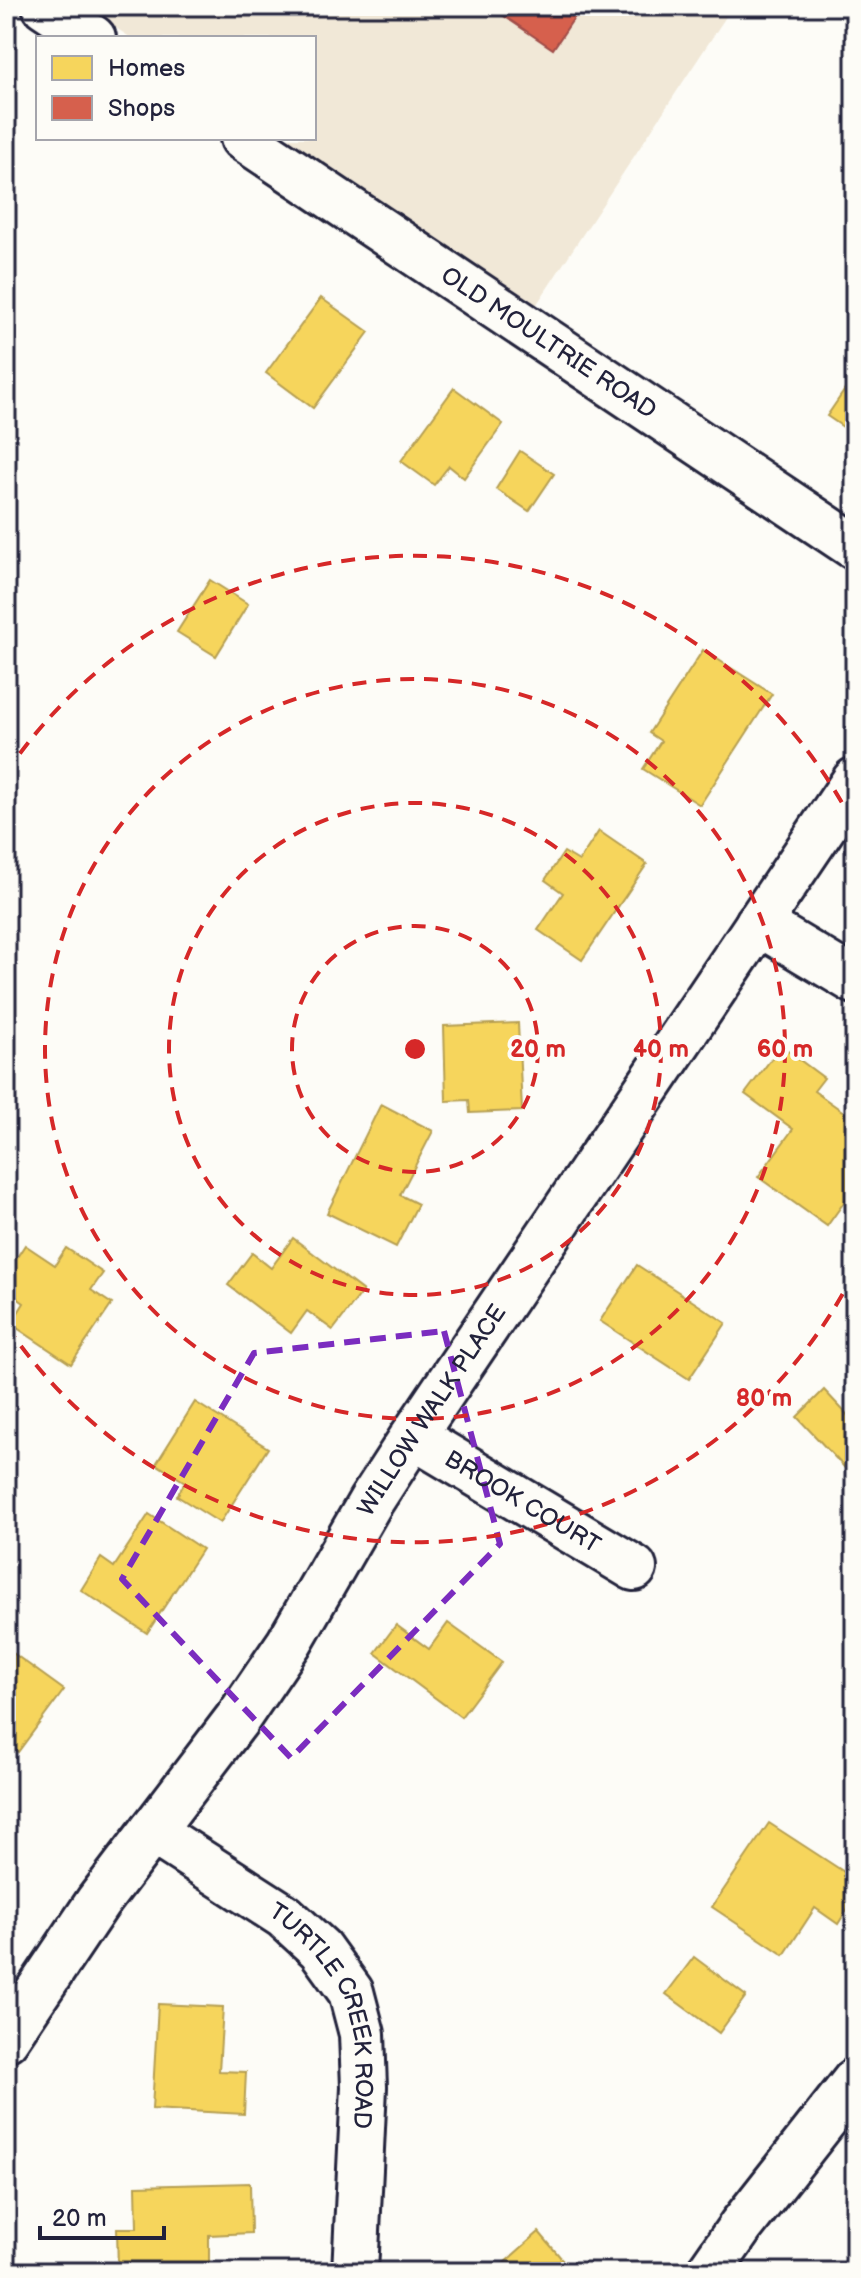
<svg xmlns="http://www.w3.org/2000/svg" width="861" height="2278" font-family="'Balsamiq Sans',sans-serif">
<style>
.built{fill:#f1e8d7}
.homes{fill:#f6d55c;stroke:#b69f52;stroke-width:2}
.shops{fill:#d6604d;stroke:#a04d48;stroke-width:2}
.lines{fill:none;stroke-linecap:round;stroke-linejoin:round}
.street-casing{stroke:#22223b;stroke-width:50}
.secondary-casing{stroke:#22223b;stroke-width:50}
.street{stroke:#fdfcf7;stroke-width:44}
.secondary{stroke:#fdfcf7;stroke-width:44}
.marked{fill:none;stroke:#7b2cbf;stroke-width:6;stroke-dasharray:16 10;stroke-linejoin:round}
.ring{fill:none;stroke:#d62828;stroke-width:4;stroke-dasharray:14 10}
.labels{text-anchor:middle;dominant-baseline:central;stroke-width:8;stroke-linejoin:round;paint-order:stroke}
.street-label{font-size:24px;fill:#22223b;stroke:#fdfcf7}
.centre{fill:#d62828;stroke:#fdfcf7;stroke-width:4}
.ring-label{font-size:24px;text-anchor:middle;font-weight:bold;fill:#d62828;stroke:#fdfcf7;stroke-width:8;stroke-linejoin:round;paint-order:stroke}
</style>
<rect width="100%" height="100%" fill="#fdfcf7"/>
<filter id="ink" filterUnits="userSpaceOnUse"><feTurbulence type="fractalNoise" baseFrequency=".0125" numOctaves="2"/><feDisplacementMap in="SourceGraphic" scale="16" xChannelSelector="R" yChannelSelector="G"/><feConvolveMatrix kernelMatrix="1 2 1 2 8 2 1 2 1" color-interpolation-filters="sRGB"/></filter>
<g filter="url(#ink)">
<path class="built" d="M 83,6 L 733,6 L 535,307 L 281,138 L 314,138 L 314,38 L 131,38 Z"/>
<g class="homes">
<path d="M 321,298 L 369,332 L 313,408 L 266,373 Z"/>
<path d="M 855,375 L 855,435 L 827,416 Z"/>
<path d="M 454,388 L 503,424 L 464,478 L 449,466 L 434,485 L 401,461 Z"/>
<path d="M 520,451 L 554,474 L 529,511 L 496,489 Z"/>
<path d="M 210,580 L 248,604 L 216,656 L 177,632 Z"/>
<path d="M 703,650 L 772,694 L 700,805 L 643,769 L 661,741 L 649,733 Z"/>
<path d="M 599,831 L 647,864 L 582,960 L 538,930 L 563,893 L 545,880 L 564,852 L 579,861 Z"/>
<path d="M 518,1023 L 522,1111 L 470,1113 L 469,1100 L 446,1101 L 444,1026 Z"/>
<path d="M 781,1046 L 824,1078 L 814,1091 L 855,1120 L 855,1187 L 827,1226 L 758,1177 L 793,1129 L 745,1094 Z"/>
<path d="M 381,1104 L 433,1131 L 400,1195 L 418,1204 L 396,1247 L 327,1213 Z"/>
<path d="M 293,1238 L 363,1291 L 333,1330 L 307,1311 L 291,1333 L 228,1285 L 252,1253 L 271,1268 Z"/>
<path d="M 25,1245 L 55,1265 L 66,1248 L 103,1273 L 91,1290 L 112,1304 L 71,1364 L 11,1324 L 24,1303 L 6,1290 L 6,1274 Z"/>
<path d="M 637,1265 L 726,1323 L 689,1379 L 600,1321 Z"/>
<path d="M 824,1390 L 855,1423 L 855,1463 L 847,1470 L 797,1417 Z"/>
<path d="M 195,1402 L 268,1448 L 220,1523 L 177,1496 L 185,1482 L 156,1464 Z"/>
<path d="M 149,1514 L 202,1549 L 147,1633 L 81,1590 L 101,1558 L 114,1567 Z"/>
<path d="M 448,1623 L 502,1662 L 461,1717 L 375,1653 L 396,1625 L 429,1649 Z"/>
<path d="M 6,1648 L 64,1690 L 18,1752 L 6,1743 Z"/>
<path d="M 769,1823 L 855,1879 L 855,1897 L 838,1924 L 815,1908 L 784,1955 L 712,1907 Z"/>
<path d="M 694,1957 L 746,1996 L 719,2033 L 666,1994 Z"/>
<path d="M 158,2004 L 223,2007 L 219,2071 L 246,2072 L 244,2114 L 152,2109 Z"/>
<path d="M 250,2183 L 251,2233 L 209,2235 L 209,2272 L 118,2272 L 117,2228 L 137,2228 L 136,2186 Z"/>
<path d="M 539,2232 L 573,2272 L 496,2272 L 495,2271 Z"/>
</g>
<path class="shops" d="M 489,6 L 582,6 L 553,49 Z"/>
<g class="lines">
<defs>
<g id="street">
<path d="M 758,923 L 855,981"/>
<path id="s1" d="M 413,1436 L 634,1568"/>
<path id="s2" d="M 152,1831 L 284,1916 L 320,1949 L 351,1992 L 362,2034 L 364,2087 L 355,2272"/>
<path id="s3" d="M 6,2039 L 98,1902 L 238,1718 L 289,1643 L 371,1501 L 413,1436 L 855,780"/>
<path d="M 709,2272 L 741,2226 L 855,2081"/>
</g>
<g id="secondary">
<path d="M 45,6 L 93,38"/>
<path id="s4" d="M 243,138 L 855,547"/>
</g>
</defs>
<use href="#street" class="street-casing"/>
<use href="#secondary" class="secondary-casing"/>
<use href="#street" class="street"/>
<use href="#secondary" class="secondary"/>
</g>
</g>
<path class="marked" d="M 444,1331 L 500,1544 L 291,1758 L 122,1579 L 254,1353 Z"/>
<g class="ring">
<circle cx="415" cy="1049" r="123"/>
<circle cx="415" cy="1049" r="246"/>
<circle cx="415" cy="1049" r="370"/>
<path d="M854 1273A493 493 0 0 1 6 1325M6 773A493 493 0 0 1 854 825"/>
</g>
<g class="labels">
<g class="street-label">
<text stroke="none"><textPath href="#s4" startOffset="368">OLD MOULTRIE ROAD</textPath></text>
<text stroke="none"><textPath href="#s3" startOffset="760">WILLOW WALK PLACE</textPath></text>
<text stroke="none"><textPath href="#s1" startOffset="128">BROOK COURT</textPath></text>
<text stroke="none"><textPath href="#s2" startOffset="270">TURTLE CREEK ROAD</textPath></text>
</g>
</g>
<circle cx="415" cy="1049" r="12" class="centre"/>
<g class="ring-label">
<text x="538" y="1057">20 m</text>
<text x="661" y="1057">40 m</text>
<text x="785" y="1057">60 m</text>
<text x="764" y="1406">80 m</text>
</g>
<rect width="861" height="2278" fill="none" stroke="#fdfcf7" stroke-width="32"/>
<rect x="16" y="16" width="829" height="2246" fill="none" stroke="#22223b" stroke-width="3" filter="url(#ink)"/>
<rect x="36" y="36" width="280" height="104" fill="#fdfcf7" stroke="#a5a5ac" stroke-width="2"/>
<rect x="52" y="56" width="40" height="24" fill="#f6d55c" stroke="#a5a5ac" stroke-width="2"/>
<text x="108" y="76" font-size="24" fill="#22223b">Homes</text>
<rect x="52" y="96" width="40" height="24" fill="#d6604d" stroke="#a5a5ac" stroke-width="2"/>
<text x="108" y="116" font-size="24" fill="#22223b">Shops</text>
<path d="M40 2226v12h124v-12" fill="none" stroke="#22223b" stroke-width="4"/>
<text x="52" y="2226" font-size="24" fill="#22223b" stroke="#fdfcf7" stroke-width="6" paint-order="stroke">20 m</text>
</svg>
